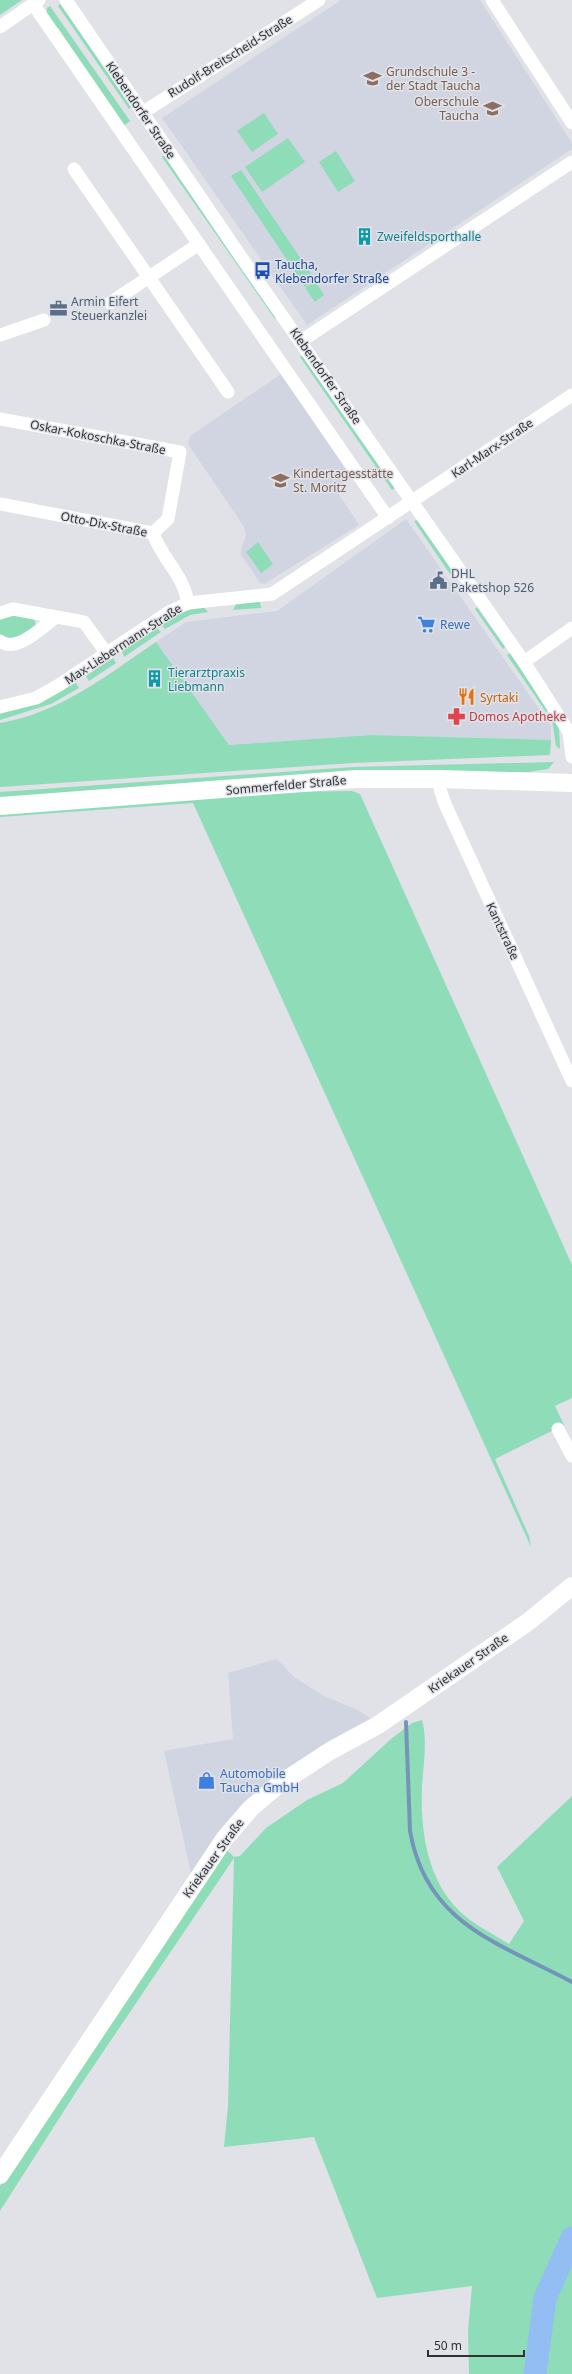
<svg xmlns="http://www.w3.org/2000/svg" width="572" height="2374" font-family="'Noto Sans',sans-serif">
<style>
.built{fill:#d0d5e1}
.green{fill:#8edcb8}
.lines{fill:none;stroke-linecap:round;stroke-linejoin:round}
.stream{stroke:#7594ba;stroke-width:4}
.river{stroke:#92bef3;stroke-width:23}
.street{stroke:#fff;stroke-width:13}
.secondary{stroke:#fff;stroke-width:18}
.labels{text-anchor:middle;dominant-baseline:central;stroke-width:3;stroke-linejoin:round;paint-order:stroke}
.street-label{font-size:12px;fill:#313234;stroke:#e0e2e7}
.education-label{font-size:12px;fill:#785e54;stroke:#e0e2e7;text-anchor:start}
.culture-label{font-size:12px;fill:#0d838f;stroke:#e0e2e7;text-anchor:start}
.transit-label{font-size:12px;fill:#164399;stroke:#e0e2e7;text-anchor:start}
.service-label{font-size:12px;fill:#4e5e75;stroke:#e0e2e7;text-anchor:start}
.shop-label{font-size:12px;fill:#366cbe;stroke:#e0e2e7;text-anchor:start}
.food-label{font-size:12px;fill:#c56008;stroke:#e0e2e7;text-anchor:start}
.health-label{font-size:12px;fill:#be3a42;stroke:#e0e2e7;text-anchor:start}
</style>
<rect width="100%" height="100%" fill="#e0e2e7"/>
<g class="built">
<path d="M 341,0 L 480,0 L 572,143 L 572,149 L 307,325 L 162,118 Z"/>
<path d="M 281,374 L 351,477 L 336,490 L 359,525 L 264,584 L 260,583 L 241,555 L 241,550 L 246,535 L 244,527 L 188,444 L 190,436 Z"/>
<path d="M 406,519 L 551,726 L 551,740 L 371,735 L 229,745 L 156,642 L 186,622 L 277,611 Z"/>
<path d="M 277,1659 L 294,1677 L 324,1696 L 356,1709 L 375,1721 L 320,1749 L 192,1878 L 164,1751 L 233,1739 L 228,1673 Z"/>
</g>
<g class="green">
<path d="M 0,0 L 22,0 L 0,15 Z"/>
<path d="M 60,4 L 132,107 L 129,109 L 58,6 Z"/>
<path d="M 50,6 L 130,121 L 122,127 L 116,118 L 117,114 L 58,28 L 53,28 L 46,16 L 47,8 Z"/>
<path d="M 264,113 L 278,134 L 252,152 L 237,131 Z"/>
<path d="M 288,138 L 305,162 L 262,192 L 245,167 Z"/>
<path d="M 336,151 L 355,181 L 338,192 L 319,162 Z"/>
<path d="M 165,155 L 277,317 L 275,319 L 162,157 Z"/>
<path d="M 241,170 L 315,280 L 305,287 L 231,176 Z"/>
<path d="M 315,281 L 324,295 L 315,302 L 305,288 Z"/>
<path d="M 303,355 L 396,487 L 392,490 L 300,357 Z"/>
<path d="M 418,520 L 453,572 L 450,574 L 414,521 Z"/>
<path d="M 258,542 L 273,564 L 261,573 L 246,552 Z"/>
<path d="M 260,601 L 261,608 L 233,610 L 236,604 Z"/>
<path d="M 203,606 L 208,612 L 190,615 L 165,629 L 161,624 L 182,612 Z"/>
<path d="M 477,607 L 505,647 L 503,649 L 475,609 Z"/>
<path d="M 9,615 L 34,618 L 36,627 L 16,639 L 0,636 L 0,619 Z"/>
<path d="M 157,628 L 161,632 L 124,657 L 122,651 Z"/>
<path d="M 156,642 L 229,745 L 371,735 L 551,740 L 550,755 L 353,763 L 0,787 L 0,723 C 60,713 107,675 156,642 Z"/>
<path d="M 510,653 L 549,710 L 546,712 L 507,655 Z"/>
<path d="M 113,658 L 116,663 L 89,681 L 86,676 Z"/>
<path d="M 76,683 L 79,688 L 51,704 L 0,720 L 0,713 L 40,701 Z"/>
<path d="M 555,719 L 559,729 L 560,749 L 556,746 L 552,720 Z"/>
<path d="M 554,762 L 548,769 L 528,772 L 434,772 L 0,799 L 0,792 L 353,767 Z"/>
<path d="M 352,791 L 360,794 L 572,1265 L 572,1398 L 555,1406 L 564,1425 L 495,1459 L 529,1536 L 531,1547 L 193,803 L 0,817 L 0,811 L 274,792 Z"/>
<path d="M 422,1720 C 428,1741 423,1766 422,1787 C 420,1833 428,1885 465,1916 C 478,1927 495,1935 509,1944 L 524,1921 L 497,1867 L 572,1796 L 572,2374 L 469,2374 L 468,2331 L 472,2286 L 377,2298 L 314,2137 L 224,2147 L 228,2106 L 234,1858 L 76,2092 L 0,2211 L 0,2186 L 225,1848 L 234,1857 L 240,1856 L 266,1828 L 307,1800 L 343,1783 L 391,1739 L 412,1723 Z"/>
</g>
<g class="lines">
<path class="stream" d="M 406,1722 L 410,1831 C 426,1924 499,1943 572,1982"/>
<path class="river" d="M 535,2374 L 545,2298 L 572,2238"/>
<g class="street">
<path d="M 66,0 L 241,257 L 524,662 L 569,732 L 572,757"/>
<path d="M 492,0 L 572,123"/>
<path d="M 33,4 L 388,518"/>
<path d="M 0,27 L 39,0"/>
<path d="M 142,113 L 319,0"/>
<path d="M 74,169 L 228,392"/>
<path d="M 110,303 L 199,244"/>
<path d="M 0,335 L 44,320"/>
<path d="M 301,341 L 572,162"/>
<path d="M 0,419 L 180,452 L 168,519 L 153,533"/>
<path d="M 0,504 L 153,533 C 161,558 184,575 188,603"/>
<path d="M 0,613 L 13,609 L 84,622 L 107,654"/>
<path d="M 0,641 C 16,654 42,627 55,618"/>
<path d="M 524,662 L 572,628"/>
<path d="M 0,707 L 36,698 L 59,685 L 169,612 L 188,603 L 272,594 L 572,395"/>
<path d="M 440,779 L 440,789 L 445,804 L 572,1081"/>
<path d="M 558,1429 L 572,1456"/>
</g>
<g class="secondary">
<path d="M 0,806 L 356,779 L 440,779 L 572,783"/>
<path d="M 0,2175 L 225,1838 L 251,1808 L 278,1785 L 330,1751 L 378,1725 L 528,1622 L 572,1586"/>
</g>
</g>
<defs>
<symbol id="school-bare" viewBox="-9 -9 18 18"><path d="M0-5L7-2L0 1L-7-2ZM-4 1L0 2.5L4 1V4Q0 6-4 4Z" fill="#8d6e63" stroke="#e0e2e7" stroke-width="2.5" paint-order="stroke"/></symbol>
<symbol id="building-bare" viewBox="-9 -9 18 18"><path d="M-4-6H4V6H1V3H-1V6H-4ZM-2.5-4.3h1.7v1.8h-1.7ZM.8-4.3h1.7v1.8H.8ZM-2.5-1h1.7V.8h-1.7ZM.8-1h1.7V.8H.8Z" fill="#0f9aa8" stroke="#e0e2e7" stroke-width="2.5" paint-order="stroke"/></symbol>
<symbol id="bus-bare" viewBox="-9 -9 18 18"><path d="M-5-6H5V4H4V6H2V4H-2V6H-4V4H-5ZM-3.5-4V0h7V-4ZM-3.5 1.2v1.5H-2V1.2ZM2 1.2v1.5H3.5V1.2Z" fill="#1a4fb4" stroke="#e0e2e7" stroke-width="2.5" paint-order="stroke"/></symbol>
<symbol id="office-bare" viewBox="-9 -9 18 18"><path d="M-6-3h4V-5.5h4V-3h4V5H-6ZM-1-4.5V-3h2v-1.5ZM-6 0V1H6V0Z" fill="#5c6f8a" stroke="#e0e2e7" stroke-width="2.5" paint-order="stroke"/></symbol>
<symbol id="civic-bare" viewBox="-9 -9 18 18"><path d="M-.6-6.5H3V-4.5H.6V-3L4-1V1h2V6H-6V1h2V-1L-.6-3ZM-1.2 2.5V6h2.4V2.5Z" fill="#5c6f8a" stroke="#e0e2e7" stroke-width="2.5" paint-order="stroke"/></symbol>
<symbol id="supermarket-bare" viewBox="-9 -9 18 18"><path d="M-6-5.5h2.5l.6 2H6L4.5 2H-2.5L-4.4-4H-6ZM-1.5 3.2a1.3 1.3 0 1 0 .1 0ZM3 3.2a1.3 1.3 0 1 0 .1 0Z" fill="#3f7fe0" stroke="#e0e2e7" stroke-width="2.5" paint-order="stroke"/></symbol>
<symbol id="restaurant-bare" viewBox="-9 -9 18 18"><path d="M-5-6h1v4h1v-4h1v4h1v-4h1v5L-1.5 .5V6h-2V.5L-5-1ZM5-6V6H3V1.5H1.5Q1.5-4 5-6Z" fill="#e8710a" stroke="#e0e2e7" stroke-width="2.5" paint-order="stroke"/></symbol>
<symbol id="pharmacy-bare" viewBox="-9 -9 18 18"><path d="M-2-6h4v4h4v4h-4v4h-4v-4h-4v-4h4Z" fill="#e0444e" stroke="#e0e2e7" stroke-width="2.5" paint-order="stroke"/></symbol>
<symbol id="shop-bare" viewBox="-9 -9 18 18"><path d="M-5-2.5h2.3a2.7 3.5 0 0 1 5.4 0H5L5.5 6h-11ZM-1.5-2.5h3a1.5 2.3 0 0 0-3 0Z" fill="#3f7fe0" stroke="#e0e2e7" stroke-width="2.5" paint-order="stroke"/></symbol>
</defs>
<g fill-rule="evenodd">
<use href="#school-bare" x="360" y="66" width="25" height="25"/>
<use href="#school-bare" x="480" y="96" width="25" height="25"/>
<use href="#building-bare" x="352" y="224" width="25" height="25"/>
<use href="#bus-bare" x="250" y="258" width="25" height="25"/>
<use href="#office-bare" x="46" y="296" width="25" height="25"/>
<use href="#school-bare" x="268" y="468" width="25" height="25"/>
<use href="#civic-bare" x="426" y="568" width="25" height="25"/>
<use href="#supermarket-bare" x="414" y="612" width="25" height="25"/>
<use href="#building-bare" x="142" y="666" width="25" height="25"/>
<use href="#restaurant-bare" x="454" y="684" width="25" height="25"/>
<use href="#pharmacy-bare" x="444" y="704" width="25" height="25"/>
<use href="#shop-bare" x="194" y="1768" width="25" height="25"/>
</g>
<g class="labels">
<g class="street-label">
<text transform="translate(230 56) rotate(-32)">Rudolf-Breitscheid-Straße</text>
<text transform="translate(141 110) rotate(56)">Klebendorfer Straße</text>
<text transform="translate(326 376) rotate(55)">Klebendorfer Straße</text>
<text transform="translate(98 437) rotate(11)">Oskar-Kokoschka-Straße</text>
<text transform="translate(492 448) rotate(-34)">Karl-Marx-Straße</text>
<text transform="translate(104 524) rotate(11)">Otto-Dix-Straße</text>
<text transform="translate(123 644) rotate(-33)">Max-Liebermann-Straße</text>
<text transform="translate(286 785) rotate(-5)">Sommerfelder Straße</text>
<text transform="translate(503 931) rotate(65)">Kantstraße</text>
<text transform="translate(468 1663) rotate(-35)">Kriekauer Straße</text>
<text transform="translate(213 1858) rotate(-54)">Kriekauer Straße</text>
</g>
<g class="education-label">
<text x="386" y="71">Grundschule 3 -<tspan x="386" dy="14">der Stadt Taucha</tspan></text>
<text x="479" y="101" text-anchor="end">Oberschule<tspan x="479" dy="14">Taucha</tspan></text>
<text x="293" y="473">Kindertagesstätte<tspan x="293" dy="14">St. Moritz</tspan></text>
</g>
<g class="culture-label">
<text x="377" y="236">Zweifeldsporthalle</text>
<text x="168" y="672">Tierarztpraxis<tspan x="168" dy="14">Liebmann</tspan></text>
</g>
<g class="transit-label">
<text x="275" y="264">Taucha,<tspan x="275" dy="14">Klebendorfer Straße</tspan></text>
</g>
<g class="service-label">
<text x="71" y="301">Armin Eifert<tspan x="71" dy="14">Steuerkanzlei</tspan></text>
<text x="451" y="573">DHL<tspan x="451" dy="14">Paketshop 526</tspan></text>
</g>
<g class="shop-label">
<text x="440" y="624">Rewe</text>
<text x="220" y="1773">Automobile<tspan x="220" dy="14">Taucha GmbH</tspan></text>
</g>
<g class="food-label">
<text x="480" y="697">Syrtaki</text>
</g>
<g class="health-label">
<text x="469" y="716">Domos Apotheke</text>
</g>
</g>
<path d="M428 2350v6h96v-6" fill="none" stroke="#313234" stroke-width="2"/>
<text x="434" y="2350" font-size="12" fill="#313234" stroke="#e0e2e7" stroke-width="3" paint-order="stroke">50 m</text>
</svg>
